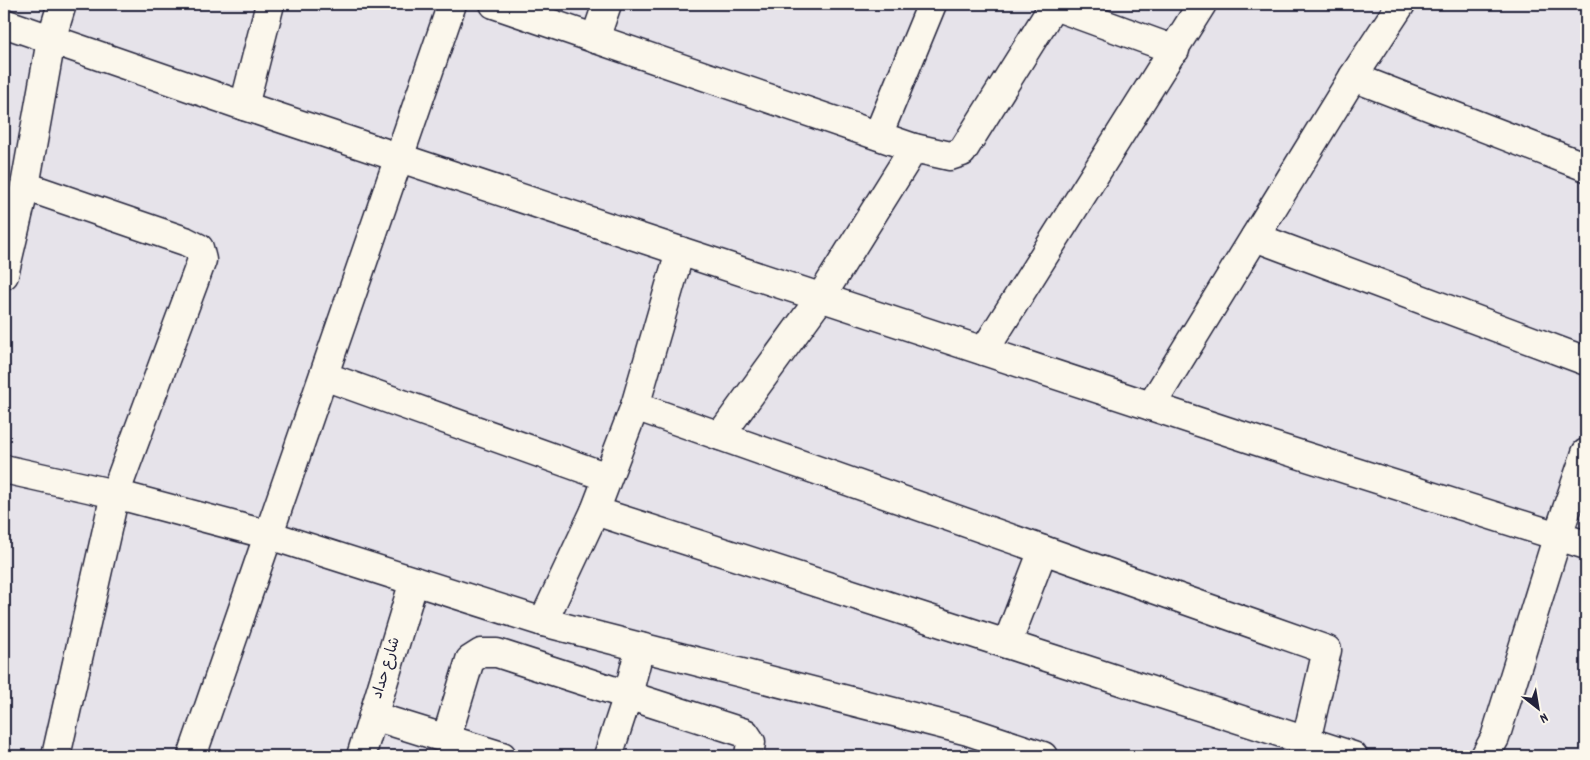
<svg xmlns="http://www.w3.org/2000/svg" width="1590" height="760" font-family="Dekko,'Playpen Sans Arabic',sans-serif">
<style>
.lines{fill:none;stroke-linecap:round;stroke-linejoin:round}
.minor-casing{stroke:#22223b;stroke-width:31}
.minor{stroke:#fbf7ec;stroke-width:28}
.labels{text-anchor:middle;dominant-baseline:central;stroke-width:4;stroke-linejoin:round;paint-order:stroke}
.street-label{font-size:15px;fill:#22223b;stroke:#fbf7ec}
</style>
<rect width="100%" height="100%" fill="#e6e3ea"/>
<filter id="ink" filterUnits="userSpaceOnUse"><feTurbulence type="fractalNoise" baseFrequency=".02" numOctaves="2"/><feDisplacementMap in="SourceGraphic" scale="10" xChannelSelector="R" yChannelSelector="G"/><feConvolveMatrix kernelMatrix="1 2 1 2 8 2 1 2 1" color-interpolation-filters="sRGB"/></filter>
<g filter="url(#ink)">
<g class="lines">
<defs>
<g id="minor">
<path d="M 494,4 L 914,148 L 950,156 L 962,152 L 1054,5"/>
<path d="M 1049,4 L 1175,50"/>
<path d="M 4,23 L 244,106 L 680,251 L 1263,443 L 1586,545"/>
<path d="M 595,39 L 607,4"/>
<path d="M 1353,77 L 1586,167"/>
<path d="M 244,106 L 270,4"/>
<path d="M 878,135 L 932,4"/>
<path d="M 25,186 L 185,241 L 199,248 L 202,260 L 115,494 L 56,756"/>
<path d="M 1255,237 L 1586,361"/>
<path d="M 4,275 L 25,186 L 51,40 L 62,4"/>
<path d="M 984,351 L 1202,4"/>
<path d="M 324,376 L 607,477"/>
<path d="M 635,406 L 1327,650 L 1306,741"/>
<path d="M 1151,406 L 1353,77 L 1401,4"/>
<path d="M 720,436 L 821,297 L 914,148"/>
<path d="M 4,469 L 115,494 L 269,535 L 543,622 L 968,731 L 1043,756"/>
<path d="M 595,511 L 1353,756"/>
<path d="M 543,622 L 595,511 L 635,406 L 680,251"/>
<path d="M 1007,644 L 1043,550"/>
<path d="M 373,716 L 502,756"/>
<path d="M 446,739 L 470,660 L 481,653 L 497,653 L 745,733 L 751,742 L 749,756"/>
<path d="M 192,756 L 452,4"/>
<path d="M 361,756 L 414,581"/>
<path d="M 608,756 L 628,695 L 640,647"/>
<path d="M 1485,756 L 1495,738 L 1558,535 L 1586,453"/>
</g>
</defs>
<use href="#minor" class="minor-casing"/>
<use href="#minor" class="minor"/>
</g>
</g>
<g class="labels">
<g class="street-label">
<text transform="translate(387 668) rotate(-73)">شارع حداد</text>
</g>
</g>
<rect width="1590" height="760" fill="none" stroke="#fbf7ec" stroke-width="20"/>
<rect x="10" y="10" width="1570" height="740" fill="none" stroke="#22223b" stroke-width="2" filter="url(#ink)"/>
<g transform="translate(1538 708) rotate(149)" stroke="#fbf7ec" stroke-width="4" paint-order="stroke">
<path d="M0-4L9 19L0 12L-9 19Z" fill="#22223b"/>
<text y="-8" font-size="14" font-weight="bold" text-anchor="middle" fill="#22223b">N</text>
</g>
</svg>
